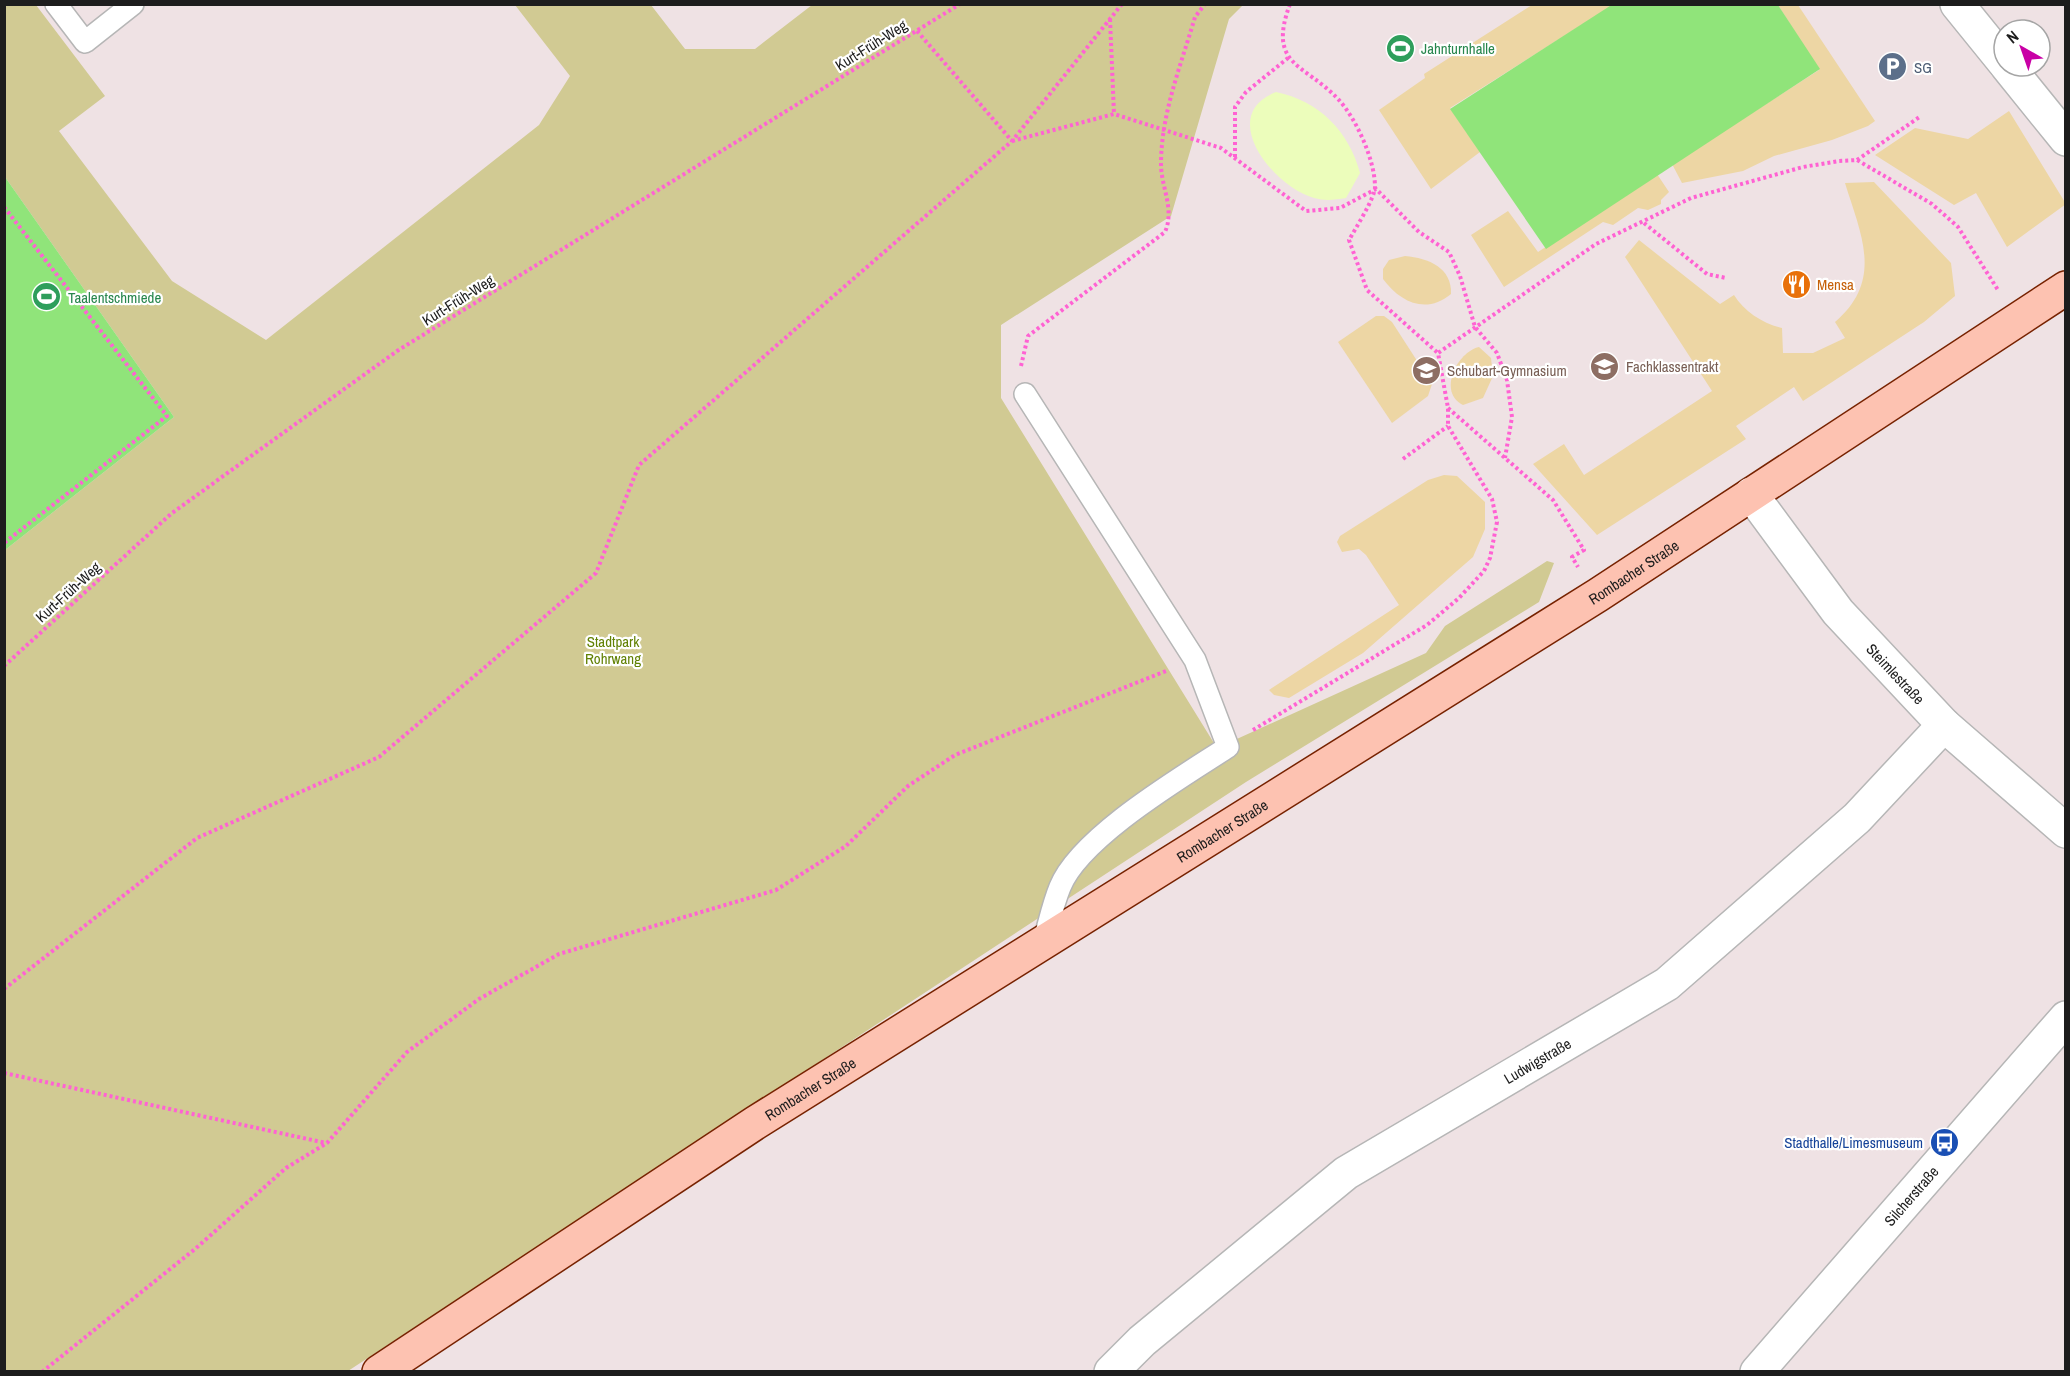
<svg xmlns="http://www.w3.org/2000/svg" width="2070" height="1376" font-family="'Archivo Narrow',sans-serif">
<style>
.grass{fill:#edd6a4}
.forest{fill:#d1ca93}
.park{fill:#ecfdbb}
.pitch{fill:#90e47a}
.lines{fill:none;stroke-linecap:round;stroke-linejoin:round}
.lane-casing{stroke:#b6b6b6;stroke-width:24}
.street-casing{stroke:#b6b6b6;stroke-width:36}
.secondary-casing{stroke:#720;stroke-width:36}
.path{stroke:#ff62d3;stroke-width:4;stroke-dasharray:3 3;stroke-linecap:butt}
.lane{stroke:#fff;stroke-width:21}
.street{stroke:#fff;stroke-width:33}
.secondary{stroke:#fdc2b1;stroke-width:33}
.labels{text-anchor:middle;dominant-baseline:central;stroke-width:4.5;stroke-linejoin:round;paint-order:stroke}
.street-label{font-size:15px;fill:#1d1d1d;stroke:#fff}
.leisure-label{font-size:15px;fill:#27864d;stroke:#fff;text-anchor:start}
.service-label{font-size:15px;fill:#4e5e75;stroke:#fff;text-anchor:start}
.food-label{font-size:15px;fill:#c56008;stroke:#fff;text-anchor:start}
.education-label{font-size:15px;fill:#785e54;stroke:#fff;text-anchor:start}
.park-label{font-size:15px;fill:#618104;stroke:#fff}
.transit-label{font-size:15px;fill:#164399;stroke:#fff;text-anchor:end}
</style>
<rect width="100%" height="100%" fill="#efe2e4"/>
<g class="grass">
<path d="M 1532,5 L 1613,5 L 1450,108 L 1480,152 L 1431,189 L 1379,110 L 1425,78 L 1424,74 Z"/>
<path d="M 1778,5 L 1798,5 L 1875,121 L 1868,126 L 1832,140 L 1774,156 L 1743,171 L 1682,183 L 1672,164 L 1819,70 Z"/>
<path d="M 2009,111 L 2066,204 L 2007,247 L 1976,193 L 1954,205 L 1875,155 L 1915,128 L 1968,139 Z"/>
<path d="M 1657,174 L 1669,192 L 1661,200 L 1661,204 L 1648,210 L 1638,208 L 1613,225 L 1603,222 L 1504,287 L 1471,235 L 1508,211 L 1538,252 Z"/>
<path d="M 1874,182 L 1951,263 L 1955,296 L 1924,322 L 1803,401 L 1794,387 L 1736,426 L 1746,439 L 1597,535 L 1533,464 L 1564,444 L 1584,475 L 1712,391 L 1625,257 L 1639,240 L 1720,304 L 1734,295 C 1744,311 1763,324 1782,328 L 1783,353 L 1813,353 L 1845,338 L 1835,322 C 1884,280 1861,235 1845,183 Z"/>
<path d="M 1405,256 C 1429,258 1452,268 1451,294 C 1426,315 1400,302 1383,279 L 1383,269 L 1389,260 Z"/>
<path d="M 1376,316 L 1384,316 L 1392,322 L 1432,384 L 1428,396 L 1392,423 L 1338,342 Z"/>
<path d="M 1479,347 L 1491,358 L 1493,376 L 1483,398 L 1463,405 C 1437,392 1457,352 1479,347 Z"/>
<path d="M 1444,475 L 1457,476 L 1485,502 L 1485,529 L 1473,557 L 1363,653 L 1289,698 L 1274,695 L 1269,690 L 1399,605 L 1366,555 L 1359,549 L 1342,552 L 1337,542 L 1340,536 L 1428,480 Z"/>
</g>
<path class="forest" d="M 5,5 L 36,5 L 105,96 L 59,131 L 172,281 L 266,340 L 539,125 L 570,76 L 515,5 L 651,5 L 685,49 L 755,49 L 812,5 L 1243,5 L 1229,19 L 1171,216 L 1001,325 L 1001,398 L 1217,748 L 1426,653 L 1445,626 L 1547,561 L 1554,563 L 1539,602 L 1246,782 L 348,1371 L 5,1372 L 5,550 L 174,417 L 5,177 Z"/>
<path class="park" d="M 1276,92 C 1319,101 1349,131 1360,173 L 1346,198 C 1334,200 1325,201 1314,198 C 1273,187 1216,115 1276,92 Z"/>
<g class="pitch">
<path d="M 1613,4 L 1778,5 L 1820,69 L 1546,249 L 1450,109 Z"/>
<path d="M 5,177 L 174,417 L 5,550 L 4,550 Z"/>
</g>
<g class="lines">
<defs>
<g id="lane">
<path d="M 56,4 L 85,42 L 133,4"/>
<path d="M 1025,394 L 1195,660 L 1228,747 C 1182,777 1080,837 1060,887 C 1053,904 1049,923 1044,940"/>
</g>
<g id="street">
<path d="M 1957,4 L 2004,62"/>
<path d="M 2007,66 L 2066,139"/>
<path id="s1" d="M 1751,494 L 1838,612 L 1944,725 L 2066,831"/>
<path id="s2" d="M 1111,1372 L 1142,1341 L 1346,1173 L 1667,984 L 1857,818 L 1944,725"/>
<path id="s3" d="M 1757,1372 L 2066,1018"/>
</g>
<g id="secondary">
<path id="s4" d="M 379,1372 L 755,1123 L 1598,595 L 2066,288"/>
</g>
</defs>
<use href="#lane" class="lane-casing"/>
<use href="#street" class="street-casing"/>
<use href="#secondary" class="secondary-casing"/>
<g class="path">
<path d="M 1290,4 C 1267,66 1304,63 1338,99 C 1356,118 1375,160 1375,187 C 1375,198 1355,229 1349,240 L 1367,290 L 1438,353"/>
<path d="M 1110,19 L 1114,114"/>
<path d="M 917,31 L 1012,141"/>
<path d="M 1012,141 L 1114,114 L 1221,148 L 1306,211 L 1340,208 L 1376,189 L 1419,232 L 1449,252 L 1460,276 L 1475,327 L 1497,353 L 1507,380 L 1512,417 L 1505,458"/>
<path d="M 1235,157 L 1235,107 L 1246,92 L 1288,58"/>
<path d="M 1857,160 L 1921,116"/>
<path d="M 4,207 L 167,416 L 4,543"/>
<path d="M 1644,223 L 1707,274 L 1726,278"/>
<path d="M 1021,366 L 1028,336 L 1165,232 C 1175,209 1161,187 1161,164 C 1161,114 1181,65 1195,17 L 1205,4"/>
<path d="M 1448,408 L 1553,500 L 1584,550 L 1572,557 L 1578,567"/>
<path d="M 1403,459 L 1448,426"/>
<path d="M 4,666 L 172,513 L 397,351 L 960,4"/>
<path d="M 1253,730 L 1427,625 L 1459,598 L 1484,571 L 1490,558 L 1497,522 L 1492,499 L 1448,426 L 1448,408 L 1438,353 L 1596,244 L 1691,198 L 1803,167 L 1839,161 L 1857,160 L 1932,204 L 1958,227 L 1998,290"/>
<path d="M 4,989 L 197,838 L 379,757 L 596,573 L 639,465 L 1012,141 L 1122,4"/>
<path d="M 4,1073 L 326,1143"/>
<path d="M 42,1372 L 195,1249 L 286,1168 L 327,1143 L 407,1052 L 479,999 L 559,954 L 776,890 L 846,846 L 908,786 L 955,755 L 1166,671"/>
</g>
<use href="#lane" class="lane"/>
<use href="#street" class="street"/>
<use href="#secondary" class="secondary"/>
</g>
<defs>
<symbol id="stadium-disc" viewBox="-11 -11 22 22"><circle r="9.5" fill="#2e9e5b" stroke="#fff"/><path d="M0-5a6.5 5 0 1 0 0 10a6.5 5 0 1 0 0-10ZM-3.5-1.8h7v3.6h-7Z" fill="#fff"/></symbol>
<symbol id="parking-disc" viewBox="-11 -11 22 22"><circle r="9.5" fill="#5c6f8a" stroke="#fff"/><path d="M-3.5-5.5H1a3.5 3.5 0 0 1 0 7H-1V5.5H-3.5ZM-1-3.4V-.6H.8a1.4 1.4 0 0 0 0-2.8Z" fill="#fff"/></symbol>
<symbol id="restaurant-disc" viewBox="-11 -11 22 22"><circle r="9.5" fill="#e8710a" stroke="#fff"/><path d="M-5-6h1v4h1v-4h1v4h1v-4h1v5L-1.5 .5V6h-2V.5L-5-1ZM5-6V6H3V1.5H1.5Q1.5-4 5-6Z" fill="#fff"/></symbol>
<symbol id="school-disc" viewBox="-11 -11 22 22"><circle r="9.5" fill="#8d6e63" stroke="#fff"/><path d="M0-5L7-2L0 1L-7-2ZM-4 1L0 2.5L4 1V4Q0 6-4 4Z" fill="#fff"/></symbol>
<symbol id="bus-disc" viewBox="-11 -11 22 22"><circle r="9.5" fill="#1a4fb4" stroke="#fff"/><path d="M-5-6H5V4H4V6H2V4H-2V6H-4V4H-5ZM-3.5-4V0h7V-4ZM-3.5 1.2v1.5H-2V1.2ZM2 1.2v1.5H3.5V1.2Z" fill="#fff"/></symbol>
</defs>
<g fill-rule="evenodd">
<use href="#stadium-disc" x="1384" y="32" width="33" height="33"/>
<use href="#parking-disc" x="1876" y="50" width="33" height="33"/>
<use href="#restaurant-disc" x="1780" y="268" width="33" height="33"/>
<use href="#stadium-disc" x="30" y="280" width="33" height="33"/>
<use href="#school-disc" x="1588" y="350" width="33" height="33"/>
<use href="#school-disc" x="1410" y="354" width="33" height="33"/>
<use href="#bus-disc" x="1928" y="1126" width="33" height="33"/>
</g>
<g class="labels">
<g class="street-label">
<text transform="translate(871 45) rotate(-32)">Kurt-Früh-Weg</text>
<text transform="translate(458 300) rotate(-32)">Kurt-Früh-Weg</text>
<text stroke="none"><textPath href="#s4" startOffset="1488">Rombacher Straße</textPath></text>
<text transform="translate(68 592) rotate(-42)">Kurt-Früh-Weg</text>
<text stroke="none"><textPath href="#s1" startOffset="231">Steimlestraße</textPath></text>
<text stroke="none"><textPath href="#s4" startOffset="1002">Rombacher Straße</textPath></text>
<text stroke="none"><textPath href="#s2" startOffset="530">Ludwigstraße</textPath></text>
<text stroke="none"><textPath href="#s4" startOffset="516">Rombacher Straße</textPath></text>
<text stroke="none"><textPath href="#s3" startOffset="234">Silcherstraße</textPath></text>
</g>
<g class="leisure-label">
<text x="1421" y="48">Jahnturnhalle</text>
<text x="68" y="297">Taalentschmiede</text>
</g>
<g class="service-label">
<text x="1914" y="67">SG</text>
</g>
<g class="food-label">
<text x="1817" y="284">Mensa</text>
</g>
<g class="education-label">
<text x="1626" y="366">Fachklassentrakt</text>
<text x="1447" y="370">Schubart-Gymnasium</text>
</g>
<g class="park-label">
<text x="613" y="641">Stadtpark<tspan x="613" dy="17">Rohrwang</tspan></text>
</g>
<g class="transit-label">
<text x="1923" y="1142">Stadthalle/Limesmuseum</text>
</g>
</g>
<rect width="2070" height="1376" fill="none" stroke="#1d1d1d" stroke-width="12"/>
<g transform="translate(2022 48) rotate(320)"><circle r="28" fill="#ffffff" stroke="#a5a5a5" stroke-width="1.5"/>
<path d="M0-4.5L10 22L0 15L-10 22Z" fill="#c900a6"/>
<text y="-9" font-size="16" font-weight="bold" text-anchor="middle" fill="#1d1d1d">N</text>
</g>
</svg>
